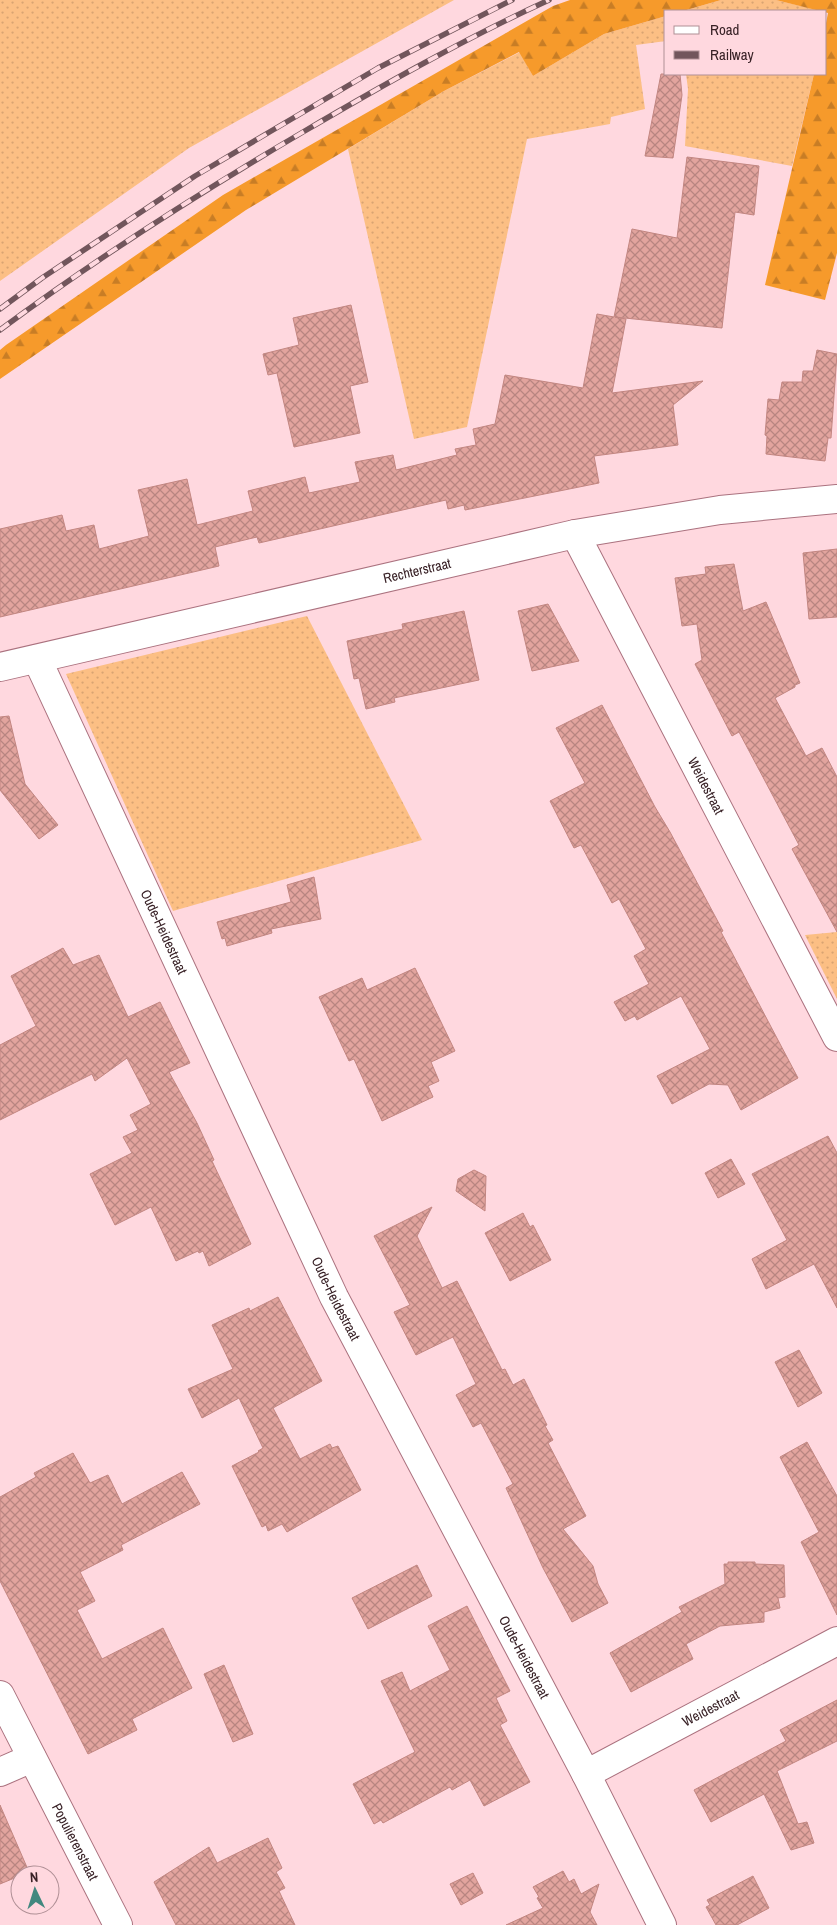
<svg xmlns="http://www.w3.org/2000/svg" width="837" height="1925" font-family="'Archivo Narrow',sans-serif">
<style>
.grass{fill:url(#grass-dots)}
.forest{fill:url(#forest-firs)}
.building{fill:url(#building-cross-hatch);stroke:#c28681}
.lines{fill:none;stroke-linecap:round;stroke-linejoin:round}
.minor-casing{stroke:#ab727f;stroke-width:30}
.minor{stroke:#fff;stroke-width:28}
.rail-casing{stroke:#72565c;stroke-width:5.5}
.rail{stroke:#ffd8df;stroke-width:4;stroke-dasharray:11;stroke-linecap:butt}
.labels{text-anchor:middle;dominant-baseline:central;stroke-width:4;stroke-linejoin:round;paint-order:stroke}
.street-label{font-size:14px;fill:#382126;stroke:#ffd8df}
</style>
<defs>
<pattern id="grass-dots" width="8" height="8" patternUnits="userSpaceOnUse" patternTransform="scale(1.25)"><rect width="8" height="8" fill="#fcbf84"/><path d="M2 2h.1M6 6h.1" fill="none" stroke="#d9a472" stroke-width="1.8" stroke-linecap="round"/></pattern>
<pattern id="forest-firs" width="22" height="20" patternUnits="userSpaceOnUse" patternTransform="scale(1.25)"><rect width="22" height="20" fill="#f69a2b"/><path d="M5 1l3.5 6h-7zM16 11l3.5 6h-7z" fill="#c87d25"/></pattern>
<pattern id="building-cross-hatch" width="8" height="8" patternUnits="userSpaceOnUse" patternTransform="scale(1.25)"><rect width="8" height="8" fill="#e2a49e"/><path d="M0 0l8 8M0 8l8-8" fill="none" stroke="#b88581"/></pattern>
</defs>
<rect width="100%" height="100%" fill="#ffd8df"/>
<g class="grass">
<path d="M 0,0 L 454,0 L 189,148 L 0,281 Z"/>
<path d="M 721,0 L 776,0 L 822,11 L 683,11 Z"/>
<path d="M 666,16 L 666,41 L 636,45 L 645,109 L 611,117 L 610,124 L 527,139 L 467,427 L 414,439 L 348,149 L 444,91 L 520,52 L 533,76 L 604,34 Z"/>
<path d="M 686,74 L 814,74 L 792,166 L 685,146 L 688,89 Z"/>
<path d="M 307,616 L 422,840 L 173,911 L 66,674 Z"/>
<path d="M 837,932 L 837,999 L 805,935 Z"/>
</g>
<g class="forest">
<path d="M 570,0 L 721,0 L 683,11 L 666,11 L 666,16 L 604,34 L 533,76 L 519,52 L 444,91 L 246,210 L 0,379 L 0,350 L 6,345 L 223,195 L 553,6 Z"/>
<path d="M 776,0 L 837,0 L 837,253 L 825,300 L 765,285 L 814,74 L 826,74 L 826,23 L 828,13 Z"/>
</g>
<g class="building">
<path d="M 661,74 L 680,74 L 682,95 L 673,158 L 645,156 Z"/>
<path d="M 687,157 L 759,166 L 754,215 L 735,212 L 722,328 L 615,317 L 626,319 L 612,393 L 703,381 L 673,405 L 678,445 L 594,456 L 599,483 L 465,510 L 464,505 L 448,509 L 446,500 L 259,543 L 257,537 L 215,547 L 219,566 L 0,617 L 0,529 L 62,515 L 66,531 L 94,525 L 99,549 L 149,536 L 138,490 L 187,479 L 197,525 L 253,511 L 248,491 L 305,477 L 309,493 L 360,482 L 355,462 L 393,455 L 396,470 L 457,455 L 455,449 L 476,445 L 473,429 L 495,424 L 505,375 L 583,388 L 597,314 L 614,317 L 632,229 L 677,238 Z"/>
<path d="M 351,305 L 368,382 L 350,386 L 360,433 L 294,447 L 277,373 L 268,375 L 263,354 L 299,345 L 293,318 Z"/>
<path d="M 817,350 L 837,354 L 831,438 L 828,438 L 825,461 L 766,454 L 767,436 L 765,435 L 768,399 L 779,400 L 782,382 L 802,382 L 803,371 L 813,371 Z"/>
<path d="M 837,549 L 837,617 L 809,619 L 803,553 Z"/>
<path d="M 734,564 L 743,611 L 766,602 L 800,683 L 795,685 L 795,687 L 775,698 L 806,756 L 822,748 L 837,777 L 837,932 L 792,849 L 799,845 L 739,732 L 732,736 L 695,664 L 702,660 L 697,624 L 682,626 L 675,578 L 706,574 L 705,567 Z"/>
<path d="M 548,604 L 579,661 L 532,671 L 518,611 Z"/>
<path d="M 464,611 L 479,680 L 394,698 L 395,702 L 366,709 L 359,678 L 354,679 L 347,641 L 403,629 L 402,624 Z"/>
<path d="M 602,705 L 655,807 L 670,832 L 723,931 L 721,932 L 798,1078 L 741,1110 L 728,1085 L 709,1084 L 672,1104 L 657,1076 L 710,1049 L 681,996 L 637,1020 L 635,1016 L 625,1021 L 614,1002 L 649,984 L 634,956 L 646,949 L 619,899 L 612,903 L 581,845 L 574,848 L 550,801 L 585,783 L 556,728 Z"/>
<path d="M 9,716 L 25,784 L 58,825 L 39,839 L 0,790 L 0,717 Z"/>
<path d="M 314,877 L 321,919 L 271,929 L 272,933 L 227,946 L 225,938 L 222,939 L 217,922 L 291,902 L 287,885 Z"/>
<path d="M 63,948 L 73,965 L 99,955 L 128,1017 L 160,1002 L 190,1063 L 169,1072 L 197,1123 L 214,1160 L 212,1161 L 251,1244 L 209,1266 L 203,1251 L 199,1253 L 198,1251 L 176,1261 L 151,1207 L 115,1225 L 90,1174 L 132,1153 L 123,1137 L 138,1130 L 130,1115 L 151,1104 L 127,1058 L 95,1081 L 92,1074 L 0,1120 L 0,1045 L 36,1026 L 11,976 Z"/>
<path d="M 415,968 L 455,1051 L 431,1062 L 439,1081 L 428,1086 L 433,1097 L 382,1121 L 354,1059 L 349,1061 L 319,997 L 362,978 L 367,990 Z"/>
<path d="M 828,1136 L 837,1153 L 837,1308 L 814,1264 L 766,1289 L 752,1259 L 787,1240 L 752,1174 Z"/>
<path d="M 731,1159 L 745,1184 L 718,1198 L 705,1173 Z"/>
<path d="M 474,1170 L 486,1176 L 485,1211 L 456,1191 L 458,1179 Z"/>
<path d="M 432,1207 L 417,1236 L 442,1288 L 457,1281 L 502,1370 L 505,1369 L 513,1385 L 524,1379 L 547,1425 L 545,1426 L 553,1440 L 548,1443 L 586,1516 L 563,1529 L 593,1566 L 598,1584 L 608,1603 L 572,1622 L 543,1568 L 506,1488 L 513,1484 L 481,1423 L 473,1427 L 456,1395 L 476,1384 L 453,1337 L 416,1355 L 394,1312 L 410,1305 L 374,1236 Z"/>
<path d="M 523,1213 L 530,1227 L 533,1225 L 551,1260 L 510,1281 L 485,1233 Z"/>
<path d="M 278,1297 L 322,1381 L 273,1408 L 300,1459 L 330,1444 L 332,1448 L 338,1446 L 361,1490 L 287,1532 L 282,1524 L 268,1531 L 266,1525 L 262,1527 L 232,1466 L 259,1452 L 258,1451 L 263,1448 L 239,1398 L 202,1418 L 188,1389 L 233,1369 L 212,1325 L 249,1308 L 250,1311 Z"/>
<path d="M 799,1350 L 822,1393 L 798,1407 L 775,1362 Z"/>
<path d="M 807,1442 L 837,1496 L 837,1615 L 801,1542 L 819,1532 L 780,1457 Z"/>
<path d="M 73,1453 L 90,1483 L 108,1475 L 122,1504 L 182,1472 L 200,1504 L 121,1545 L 123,1550 L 80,1572 L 95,1601 L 77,1610 L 102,1659 L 163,1628 L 192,1688 L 132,1719 L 137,1730 L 88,1754 L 0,1581 L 0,1497 L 36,1477 L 34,1473 Z"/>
<path d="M 728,1562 L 755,1562 L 755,1564 L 784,1565 L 785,1597 L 778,1598 L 780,1608 L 764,1612 L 764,1622 L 720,1626 L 686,1644 L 693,1659 L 631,1692 L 610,1653 L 682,1612 L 679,1607 L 725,1584 L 724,1564 L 728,1564 Z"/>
<path d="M 417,1565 L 432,1596 L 368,1629 L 352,1598 Z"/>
<path d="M 467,1606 L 510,1691 L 496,1698 L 507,1721 L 500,1725 L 530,1782 L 484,1806 L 470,1780 L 452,1790 L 450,1787 L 383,1823 L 381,1820 L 374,1824 L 353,1784 L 415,1752 L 381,1681 L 402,1672 L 410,1691 L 450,1670 L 428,1626 Z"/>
<path d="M 224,1665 L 253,1734 L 233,1742 L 204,1674 Z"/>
<path d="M 837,1700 L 837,1741 L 777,1771 L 798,1824 L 807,1822 L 814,1843 L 791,1850 L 764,1794 L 711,1822 L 694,1790 L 786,1741 L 780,1730 Z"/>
<path d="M 0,1805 L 29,1872 L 0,1884 Z"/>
<path d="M 268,1838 L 282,1868 L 276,1872 L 285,1888 L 279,1891 L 295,1925 L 176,1925 L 154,1882 L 209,1847 L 217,1863 Z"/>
<path d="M 563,1871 L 569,1882 L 574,1879 L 581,1894 L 599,1884 L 590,1912 L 597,1925 L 506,1925 L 543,1908 L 537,1898 L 539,1897 L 533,1887 Z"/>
<path d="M 473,1873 L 483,1893 L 461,1905 L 450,1884 Z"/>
<path d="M 753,1876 L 769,1908 L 737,1925 L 716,1925 L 706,1907 L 710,1905 L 707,1900 Z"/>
</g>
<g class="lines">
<defs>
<g id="minor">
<path id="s1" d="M 575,534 L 837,1037"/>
<path id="s2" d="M 37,659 L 334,1297 L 586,1774 L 662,1925"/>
<path id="s3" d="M 0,667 L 575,534 L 720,510 L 837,499"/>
<path id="s4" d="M 0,1695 L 118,1925"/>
<path d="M 0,1772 L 32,1758"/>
<path id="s5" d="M 586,1774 L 837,1641"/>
</g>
</defs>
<use href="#minor" class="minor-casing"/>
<use href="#minor" class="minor"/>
<defs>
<g id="rail">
<path d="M 0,309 L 42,278 L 195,176 L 378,68 L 512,0"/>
<path d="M 0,330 C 97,258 199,193 303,132 C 383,85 464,39 549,0"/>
</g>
</defs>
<use href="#rail" class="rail-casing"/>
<use href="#rail" class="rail"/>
</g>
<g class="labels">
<g class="street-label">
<text stroke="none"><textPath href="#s3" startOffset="428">Rechterstraat</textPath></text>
<text stroke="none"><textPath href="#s1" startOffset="284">Weidestraat</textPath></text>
<text stroke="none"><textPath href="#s2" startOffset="301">Oude-Heidestraat</textPath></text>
<text stroke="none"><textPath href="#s2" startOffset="706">Oude-Heidestraat</textPath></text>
<text stroke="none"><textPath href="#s2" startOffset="1111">Oude-Heidestraat</textPath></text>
<text stroke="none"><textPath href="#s5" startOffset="141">Weidestraat</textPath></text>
<text stroke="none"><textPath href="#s4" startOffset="165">Populierenstraat</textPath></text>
</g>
</g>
<rect x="664" y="10" width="162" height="65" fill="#ffd8df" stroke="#af8f95"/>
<rect x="674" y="26" width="25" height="8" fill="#ffffff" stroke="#af8f95"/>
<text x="710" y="35" font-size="15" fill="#382126">Road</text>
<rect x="674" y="51" width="25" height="8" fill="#72565c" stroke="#af8f95"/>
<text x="710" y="60" font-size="15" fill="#382126">Railway</text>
<g transform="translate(35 1890) rotate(356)"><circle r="24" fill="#ffd8df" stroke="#af8f95"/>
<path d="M0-4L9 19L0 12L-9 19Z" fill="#42887f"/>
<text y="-8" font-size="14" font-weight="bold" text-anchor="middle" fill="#382126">N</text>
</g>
</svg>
